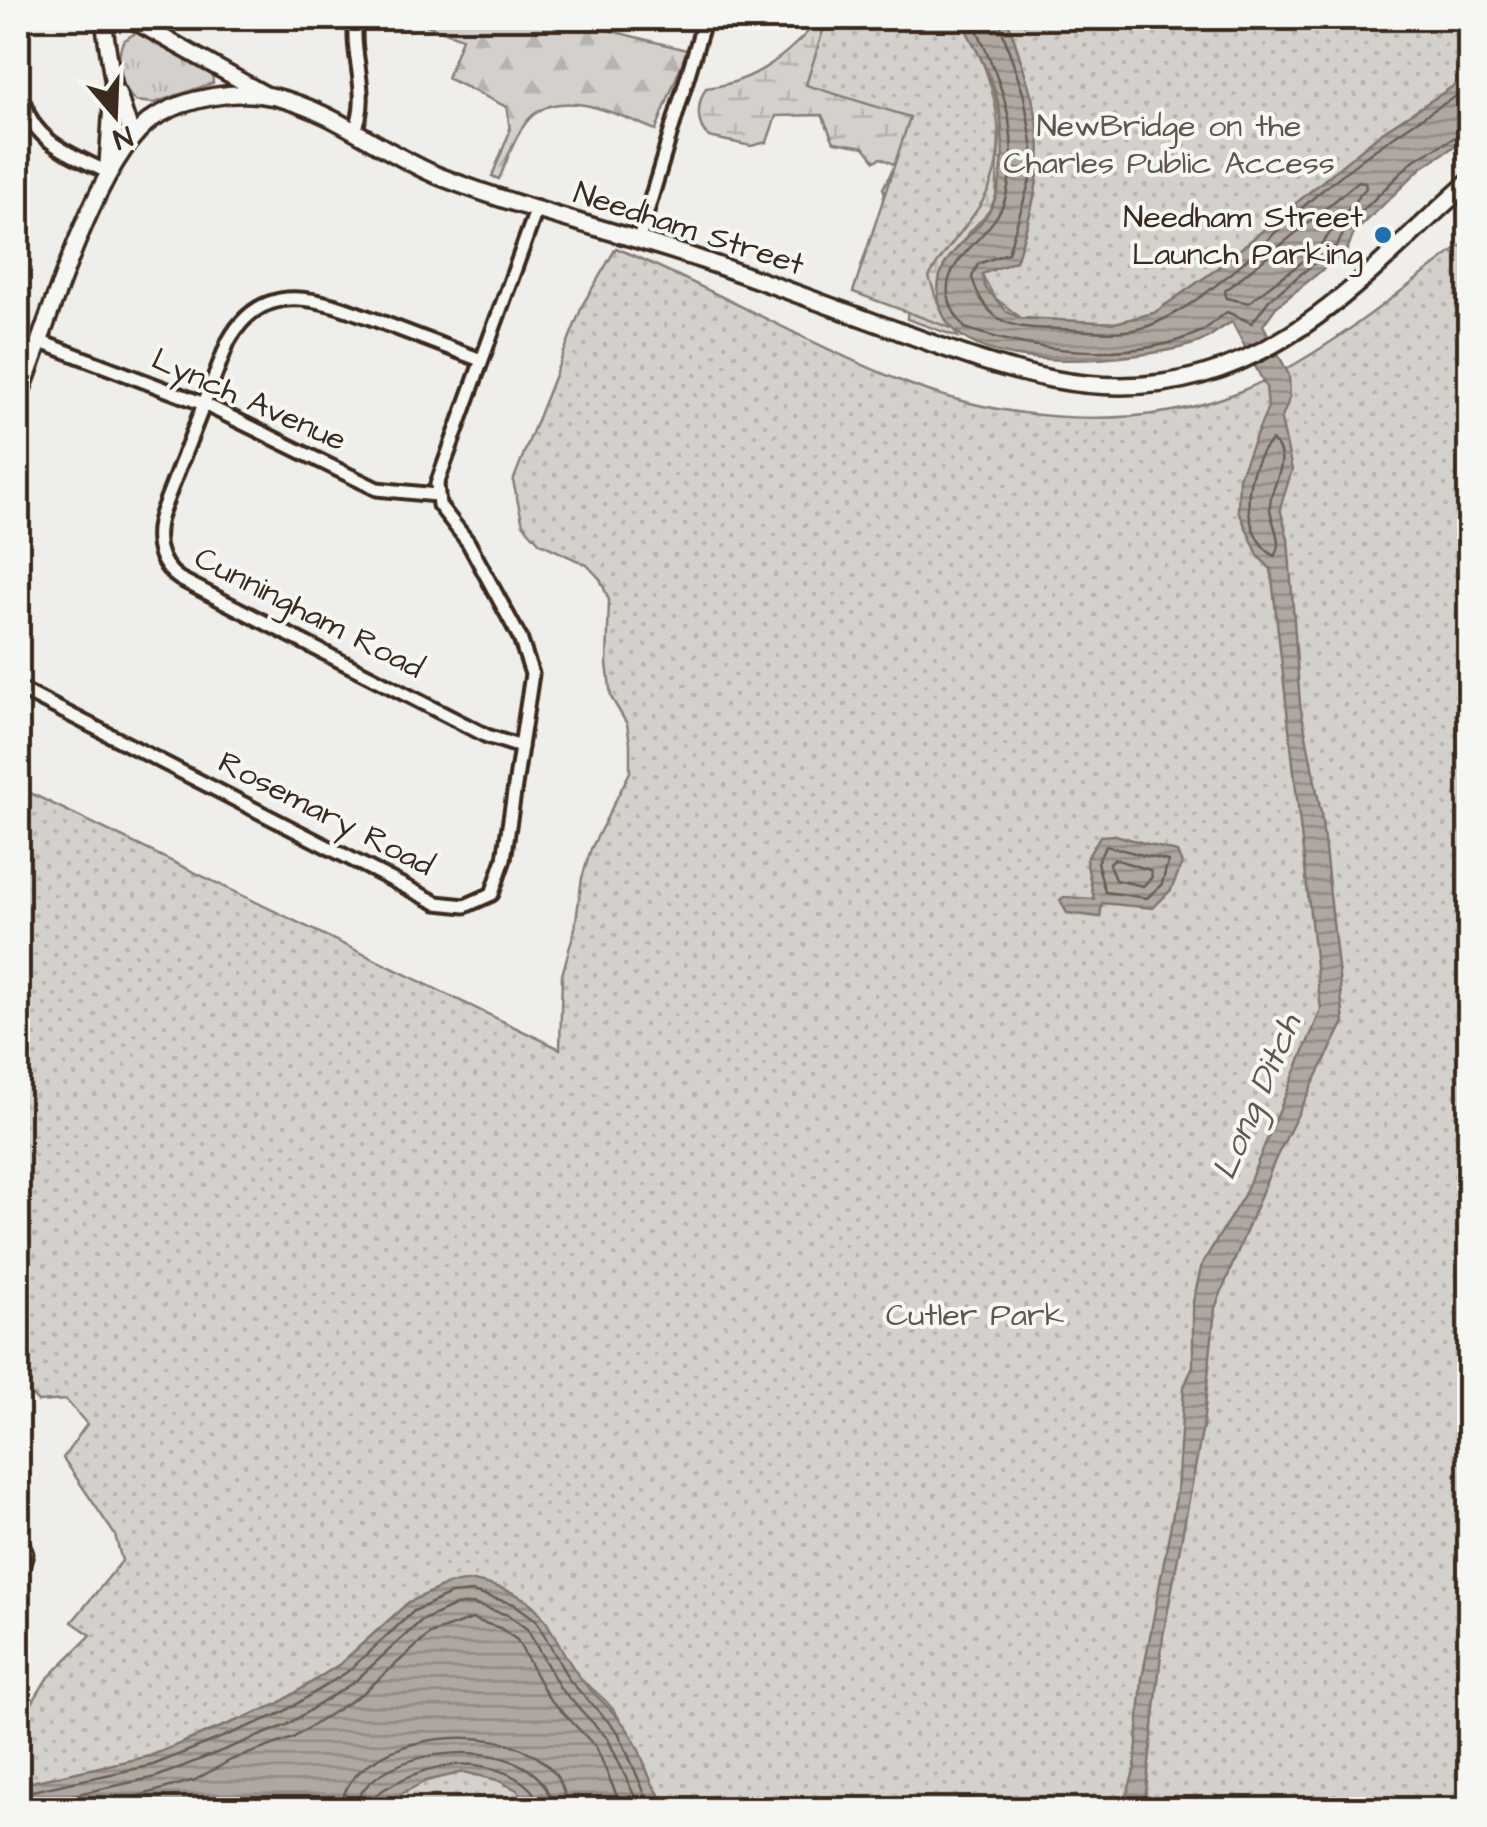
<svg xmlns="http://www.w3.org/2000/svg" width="1487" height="1827" font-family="'Architects Daughter',sans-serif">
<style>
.grass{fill:url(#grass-tufts);stroke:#887e75;stroke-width:2.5}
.forest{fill:url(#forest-firs);stroke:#887e75;stroke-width:2.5}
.wetland{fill:url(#wetland-marsh);stroke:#887e75;stroke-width:2.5}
.park{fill:url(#park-dots);stroke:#887e75;stroke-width:2.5}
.water{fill:url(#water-rules);stroke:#81766d;stroke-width:2.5}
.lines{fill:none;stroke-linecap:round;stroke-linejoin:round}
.shore{stroke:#695c52;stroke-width:2.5}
.minor-casing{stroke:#3b2a1e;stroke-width:19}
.tertiary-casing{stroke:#3b2a1e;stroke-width:21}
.secondary-casing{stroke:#3b2a1e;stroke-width:22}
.minor{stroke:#f6f6f2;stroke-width:11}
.tertiary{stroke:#f6f6f2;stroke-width:14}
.secondary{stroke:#f6f6f2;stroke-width:15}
.poi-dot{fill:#1f6fb2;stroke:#f6f6f2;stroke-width:4}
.labels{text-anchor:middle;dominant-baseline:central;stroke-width:8;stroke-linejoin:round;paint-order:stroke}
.park-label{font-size:32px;fill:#61544a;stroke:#f6f6f2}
.poi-label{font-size:32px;fill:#3b2a1e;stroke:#f6f6f2;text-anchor:end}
.street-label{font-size:32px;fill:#3b2a1e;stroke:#f6f6f2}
.water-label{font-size:35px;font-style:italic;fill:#64564c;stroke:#f6f6f2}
</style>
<defs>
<pattern id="grass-tufts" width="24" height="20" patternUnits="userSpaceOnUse" patternTransform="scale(2.5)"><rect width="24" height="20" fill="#d4d1cc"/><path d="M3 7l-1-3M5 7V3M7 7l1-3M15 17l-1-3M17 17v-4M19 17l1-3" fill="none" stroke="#b7b4af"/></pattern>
<pattern id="forest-firs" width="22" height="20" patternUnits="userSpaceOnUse" patternTransform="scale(2.5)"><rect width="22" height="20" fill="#d4d1cc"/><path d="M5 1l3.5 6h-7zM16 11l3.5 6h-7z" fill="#b7b4af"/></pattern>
<pattern id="wetland-marsh" width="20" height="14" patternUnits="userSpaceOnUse" patternTransform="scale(2.5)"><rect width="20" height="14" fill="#d4d1cc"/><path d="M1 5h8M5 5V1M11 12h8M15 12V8" fill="none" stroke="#b7b4af"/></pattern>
<pattern id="park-dots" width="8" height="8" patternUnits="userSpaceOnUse" patternTransform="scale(2.5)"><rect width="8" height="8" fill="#d4d1cc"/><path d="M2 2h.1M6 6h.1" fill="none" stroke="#b7b4af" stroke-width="1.8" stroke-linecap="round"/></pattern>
<pattern id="water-rules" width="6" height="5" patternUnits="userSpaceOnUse" patternTransform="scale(2.5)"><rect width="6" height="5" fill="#afa8a1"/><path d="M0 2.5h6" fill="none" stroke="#908983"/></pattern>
</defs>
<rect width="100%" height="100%" fill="#efeeea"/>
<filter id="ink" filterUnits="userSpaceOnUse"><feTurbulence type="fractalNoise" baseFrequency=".01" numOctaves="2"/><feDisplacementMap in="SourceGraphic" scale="20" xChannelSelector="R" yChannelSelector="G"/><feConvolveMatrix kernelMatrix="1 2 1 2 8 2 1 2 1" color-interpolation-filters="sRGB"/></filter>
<g filter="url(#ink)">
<path class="grass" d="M 137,32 L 212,73 L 213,83 L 154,103 L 135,101 C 120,87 115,60 123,41 Z"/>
<path class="forest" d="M 407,18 L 602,18 L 600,28 L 687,50 L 656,130 C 622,117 566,87 533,115 C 516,130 508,159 499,179 L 492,176 L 510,131 L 507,107 L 447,78 L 462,38 Z"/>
<g class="wetland">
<path d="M 821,18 L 917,18 L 935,105 L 887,199 L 883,188 L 895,165 L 881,158 L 875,161 L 864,147 L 834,142 L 822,115 L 776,116 L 767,142 L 751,146 L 709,137 C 695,125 697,103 706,88 C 757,82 787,55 821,18 Z"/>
<path d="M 979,57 L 995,93 L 1001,122 L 996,196 L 990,210 L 968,234 L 939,304 L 958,337 L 907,319 L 908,302 Z"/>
</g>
<g class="park">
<path d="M 827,18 L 964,18 C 990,73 1017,143 982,202 C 966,229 944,250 929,277 L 938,303 L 956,330 L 853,292 L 910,117 L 806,85 Z"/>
<path d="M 1007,18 L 1469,18 L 1469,76 L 1381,133 L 1214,271 L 1154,313 L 1115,323 L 1021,318 L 995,298 L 981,273 L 1016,261 C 1053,149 1042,126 1007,18 Z"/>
<path d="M 1469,240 L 1469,1809 L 816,1810 C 771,1784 694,1821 665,1801 C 648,1790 630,1729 612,1708 C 563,1652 476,1631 409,1602 L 340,1664 L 278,1704 L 150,1756 L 18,1785 L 20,1723 L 46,1680 L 91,1635 L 72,1622 L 122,1561 L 115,1535 L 63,1458 L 87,1424 L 66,1400 L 38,1402 L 18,1382 L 18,787 L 560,1049 L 562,975 L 575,928 L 582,878 L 591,849 L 630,772 L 630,743 L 627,724 L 611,697 L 607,663 L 609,600 L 600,579 L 587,565 L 540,543 L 523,524 L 513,481 L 583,304 L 616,248 C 715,289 807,344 906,383 C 1007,422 1140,433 1241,391 C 1324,357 1397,292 1469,240 Z"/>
<path d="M 510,1769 L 533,1810 L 333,1810 L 396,1770 Z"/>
</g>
<g class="water">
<path d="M 961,18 L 1007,18 C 1044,132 1053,144 1016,261 L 982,274 L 985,287 L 1007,312 L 1021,318 L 1115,323 L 1154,313 L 1214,271 L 1381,133 L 1469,76 L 1469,137 L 1421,168 L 1354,233 L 1347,250 L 1276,307 L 1263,325 L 1289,375 L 1290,397 L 1281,420 L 1292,470 L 1280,508 L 1288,539 L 1300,704 L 1321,813 L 1344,1022 L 1275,1160 L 1215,1308 L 1203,1426 L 1163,1636 L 1144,1809 L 1123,1809 L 1124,1804 L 1135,1768 L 1142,1679 L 1177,1492 L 1184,1387 L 1193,1366 L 1193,1302 L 1202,1264 L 1244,1195 L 1321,1010 L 1271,569 L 1259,557 L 1238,510 L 1239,477 L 1268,407 L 1266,387 L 1232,322 C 1219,328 1209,340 1194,344 C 1138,361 951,382 939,301 C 932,257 968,244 988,213 C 1007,184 1005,126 996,94 C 988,67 971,43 961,18 Z"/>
<path d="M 1115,835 L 1177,852 L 1182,864 L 1171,890 L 1153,908 L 1102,903 L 1100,917 L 1067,913 L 1060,900 L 1064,897 L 1094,899 L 1086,860 L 1100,836 Z"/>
<path d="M 473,1581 C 550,1596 540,1621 578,1675 C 595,1699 620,1713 634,1740 C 646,1761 648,1786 666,1802 C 714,1818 768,1783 816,1809 L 531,1809 L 517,1790 L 497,1780 L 464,1772 L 426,1781 L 372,1809 L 18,1809 L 18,1785 L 150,1756 L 278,1704 L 340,1664 L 409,1602 L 448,1584 Z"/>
</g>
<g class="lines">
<g class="shore">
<path d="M 972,18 C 999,80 1023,126 1006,196 C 993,247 913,266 965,328 C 1034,352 1133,364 1202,331 C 1211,326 1218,318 1227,312 L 1252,323 L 1269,300 L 1338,244 L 1347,226 L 1414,160 L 1470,129"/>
<path d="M 998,18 L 1024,96 L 1033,149 L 1030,180 L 1008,253 L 978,264 L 972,277 C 989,337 1028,326 1076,330 C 1105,332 1131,335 1158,322 C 1219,294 1268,236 1319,193 C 1366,154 1417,119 1470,88"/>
<path d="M 1359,181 L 1365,182 L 1366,188 C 1351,204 1340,221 1327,237 C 1307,264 1273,280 1249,303 L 1226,298 L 1225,291 L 1243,276 Z"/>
<path d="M 1272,440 C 1295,463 1268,484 1270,509 C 1272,525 1284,543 1274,556 C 1237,532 1244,466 1272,440 Z"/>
<path d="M 1106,846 L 1168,861 L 1162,884 L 1147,898 L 1105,892 L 1097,862 Z"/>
<path d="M 1114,859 L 1150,870 L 1152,877 L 1143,886 L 1115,880 L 1109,864 Z"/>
<path d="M 18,1794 L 153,1765 L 282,1713 L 347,1672 L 414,1611 L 451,1594 L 472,1592 L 514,1604 L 536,1620 L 569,1680 L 618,1732 L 645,1794 L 659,1810"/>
<path d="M 18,1807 L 156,1777 L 287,1725 L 354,1682 L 421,1621 L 454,1606 L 472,1604 L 508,1615 L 527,1629 L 560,1688 L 608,1739 L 641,1810"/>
<path d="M 89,1810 L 195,1780 L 231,1760 L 293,1738 L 363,1693 L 430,1634 L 472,1619 L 500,1628 L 517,1640 L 548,1697 L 596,1747 L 623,1810"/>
<path d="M 341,1810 C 344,1724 563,1704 567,1810"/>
<path d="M 356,1810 C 359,1745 547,1724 552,1810"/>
<path d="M 368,1810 L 371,1798 C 415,1767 469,1751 518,1779 C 530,1787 538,1795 539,1810"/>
</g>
<defs>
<g id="minor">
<path d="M 25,105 C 35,143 75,156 107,172"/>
<path d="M 354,132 C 372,95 350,57 356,18"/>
<path d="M 639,239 L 705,18"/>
<path d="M 41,342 L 204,404 L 377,489 L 436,495"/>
<path d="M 481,360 C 450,348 418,336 386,324 C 329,303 266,272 228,342 L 163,509 C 153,535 156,563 180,579 L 487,736 L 521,747"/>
<path d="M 18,688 L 437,903 L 465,906 L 492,894 L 504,859 L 532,674 L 520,638 L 468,542 L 439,505 L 437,484 L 537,208"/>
<path d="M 18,1532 L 26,1554 L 18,1582"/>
</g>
<g id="tertiary">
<path d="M 103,18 L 113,82 L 107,172"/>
<path d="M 129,18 L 268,96"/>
<path d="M 118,93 L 132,136"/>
</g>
<path id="secondary" d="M 18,399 C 47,329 95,155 155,117 C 188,97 237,89 275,97 C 335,111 384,154 441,177 C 526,210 616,231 702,260 C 766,282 829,306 893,329 C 994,366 1092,406 1201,375 C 1312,344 1386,254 1470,181"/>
</defs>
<use href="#minor" class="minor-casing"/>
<use href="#tertiary" class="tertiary-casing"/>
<use href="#secondary" class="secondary-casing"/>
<use href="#minor" class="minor"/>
<use href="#tertiary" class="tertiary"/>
<use href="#secondary" class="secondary"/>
</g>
</g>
<circle class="poi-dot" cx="1383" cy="235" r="10"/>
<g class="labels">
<g class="park-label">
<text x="1169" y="126">NewBridge on the<tspan x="1169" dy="37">Charles Public Access</tspan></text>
<text x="975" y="1315">Cutler Park</text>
</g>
<g class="poi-label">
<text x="1363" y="217">Needham Street<tspan x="1363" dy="37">Launch Parking</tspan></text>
</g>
<g class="street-label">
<text transform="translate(689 229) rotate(18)">Needham Street</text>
<text transform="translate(249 400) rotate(24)">Lynch Avenue</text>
<text transform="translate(309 613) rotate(27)">Cunningham Road</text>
<text transform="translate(326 814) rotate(27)">Rosemary Road</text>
</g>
<g class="water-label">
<text transform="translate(1257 1097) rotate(-67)">Long Ditch</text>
</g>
</g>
<rect width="1487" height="1827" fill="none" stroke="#f6f6f2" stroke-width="60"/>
<rect x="30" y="30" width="1427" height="1767" fill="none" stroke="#3b2a1e" stroke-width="4" filter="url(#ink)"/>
<g transform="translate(115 115) rotate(161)" stroke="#f6f6f2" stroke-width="8" paint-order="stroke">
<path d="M0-8L18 38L0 25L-18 38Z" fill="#3b2a1e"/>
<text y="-15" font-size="28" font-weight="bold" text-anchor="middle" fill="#3b2a1e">N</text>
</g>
</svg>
